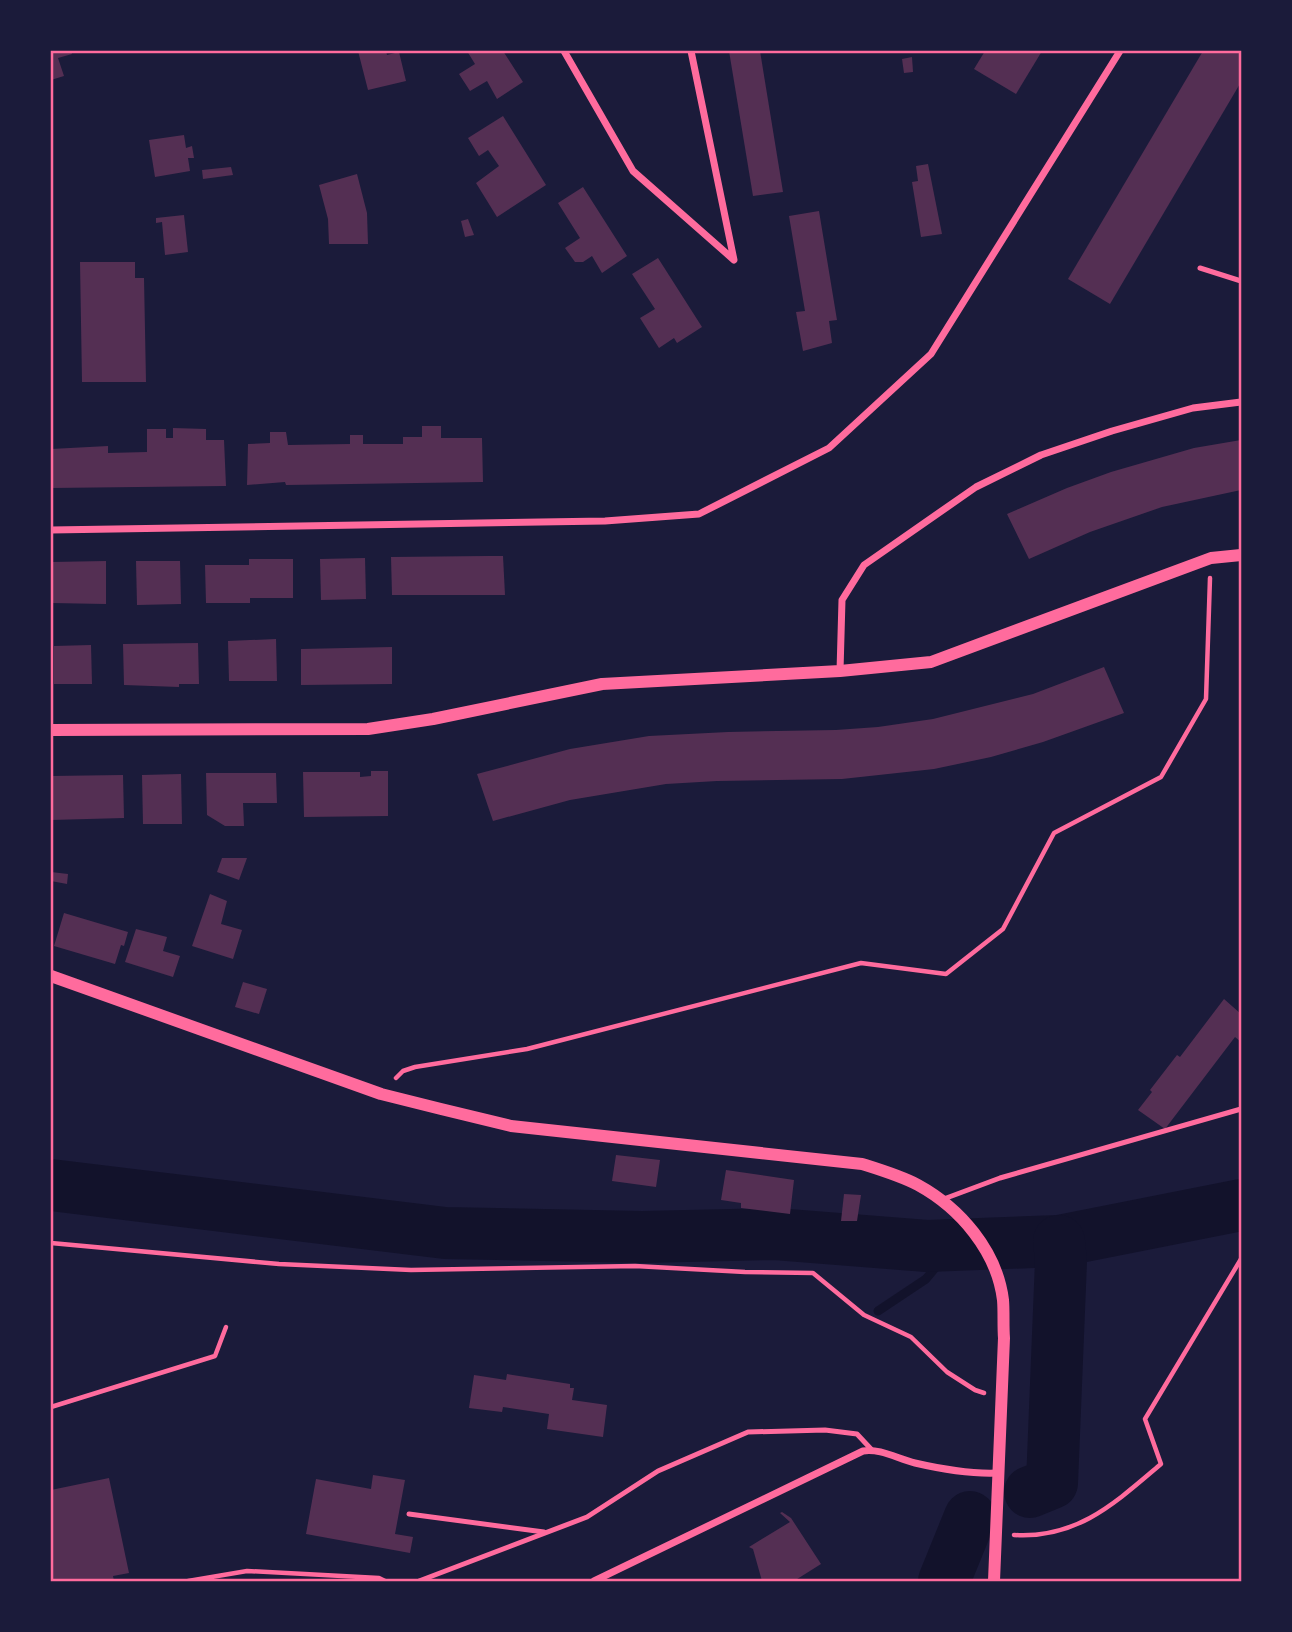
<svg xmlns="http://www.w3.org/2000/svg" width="1292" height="1632" font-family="'PT Serif',serif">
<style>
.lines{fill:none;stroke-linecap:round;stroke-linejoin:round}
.stream{stroke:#12122b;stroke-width:9}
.river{stroke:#12122b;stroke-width:52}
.building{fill:#542f53}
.path{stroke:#ff6b9d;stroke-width:4.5}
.service{stroke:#ff6b9d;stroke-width:5}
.minor{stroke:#ff6b9d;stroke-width:7}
.tertiary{stroke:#ff6b9d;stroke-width:12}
.neatline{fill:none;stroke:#ff6b9d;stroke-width:2.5}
</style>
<rect width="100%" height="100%" fill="#1b1b3a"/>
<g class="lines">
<path class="stream" d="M 878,1311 L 926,1279 L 954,1245"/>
<g class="river">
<path d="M 51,1185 L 445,1233 L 642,1237 L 775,1234 L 927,1246 L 1059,1241 L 1241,1205"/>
<path d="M 1030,1492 L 1052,1483 L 1061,1261 L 1059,1241"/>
<path d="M 944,1581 L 970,1517"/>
</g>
</g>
<g class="building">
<path d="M 51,51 L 71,51 L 72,54 L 58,58 L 64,76 L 51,80 Z"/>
<path d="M 358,51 L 386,51 L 387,55 L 399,52 L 406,81 L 368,90 Z"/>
<path d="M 467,51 L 503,51 L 523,82 L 497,99 L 487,81 L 470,91 L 459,74 L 475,64 Z"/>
<path d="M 729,51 L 760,51 L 783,192 L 753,196 Z"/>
<path d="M 985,51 L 1042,51 L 1016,94 L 974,69 Z"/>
<path d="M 1203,51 L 1241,51 L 1241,82 L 1110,304 L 1068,279 Z"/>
<path d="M 912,57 L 913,72 L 904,73 L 902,59 Z"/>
<path d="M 503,116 L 546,185 L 497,217 L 476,183 L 499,166 L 488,150 L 479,156 L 468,138 Z"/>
<path d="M 184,135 L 186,148 L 192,146 L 194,158 L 188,158 L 190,171 L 155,177 L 149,140 Z"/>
<path d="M 928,164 L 942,234 L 921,237 L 912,182 L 918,181 L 916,166 Z"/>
<path d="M 231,167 L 233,175 L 203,179 L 202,170 Z"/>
<path d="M 357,174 L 367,213 L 368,244 L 329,244 L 328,219 L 319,185 Z"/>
<path d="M 583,187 L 627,256 L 602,273 L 592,256 L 583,262 L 575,262 L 565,248 L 580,238 L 558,203 Z"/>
<path d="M 819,211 L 837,320 L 829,321 L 832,343 L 803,351 L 796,312 L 805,311 L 789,216 Z"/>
<path d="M 184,215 L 188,252 L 165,255 L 162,222 L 156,223 L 156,218 Z"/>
<path d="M 468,219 L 474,235 L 465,237 L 461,221 Z"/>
<path d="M 658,258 L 702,327 L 677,343 L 674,338 L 659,348 L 640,318 L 655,309 L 632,274 Z"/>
<path d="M 80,262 L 135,262 L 135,278 L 144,278 L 146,382 L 82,382 Z"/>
<path d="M 422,426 L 441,426 L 441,438 L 482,438 L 483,482 L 286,485 L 285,482 L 247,485 L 248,444 L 270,443 L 270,432 L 286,432 L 288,445 L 350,444 L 350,435 L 363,435 L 363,444 L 403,444 L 403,437 L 422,437 Z"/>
<path d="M 173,428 L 206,429 L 206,440 L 224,440 L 226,486 L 51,488 L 51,449 L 108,446 L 108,453 L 147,452 L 147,429 L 166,429 L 166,438 L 173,438 Z"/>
<path d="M 1241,440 L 1241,490 L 1162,507 L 1090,532 L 1029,559 L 1007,514 L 1067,488 L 1111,472 L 1194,448 Z"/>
<path d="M 488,556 L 503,556 L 505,595 L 392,595 L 391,557 Z"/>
<path d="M 365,558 L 366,599 L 321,600 L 320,559 Z"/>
<path d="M 249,559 L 293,559 L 293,598 L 250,598 L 250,603 L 206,603 L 205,565 L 249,565 Z"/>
<path d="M 106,561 L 106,604 L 51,603 L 51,562 Z"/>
<path d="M 136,561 L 180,561 L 181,604 L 137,605 Z"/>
<path d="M 276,639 L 277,681 L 229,681 L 228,641 Z"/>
<path d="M 198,643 L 199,684 L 179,684 L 179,687 L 124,685 L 123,644 Z"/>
<path d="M 91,645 L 92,684 L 54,684 L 54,646 Z"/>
<path d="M 392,647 L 392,684 L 301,685 L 301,649 Z"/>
<path d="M 1104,667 L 1124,713 L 1043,742 L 991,757 L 934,769 L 842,779 L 717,781 L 666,784 L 570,800 L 493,821 L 477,774 L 570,749 L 649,736 L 728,732 L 836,730 L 878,727 L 933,719 L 1033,694 Z"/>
<path d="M 371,771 L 388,771 L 388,816 L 304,817 L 303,772 L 360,772 L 360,777 L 371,776 Z"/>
<path d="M 206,773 L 276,773 L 277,803 L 243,803 L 244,826 L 225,826 L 207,815 Z"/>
<path d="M 181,774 L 182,824 L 143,824 L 142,775 Z"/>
<path d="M 123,775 L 124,818 L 51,820 L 51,776 Z"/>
<path d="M 222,858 L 247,858 L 239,880 L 217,872 Z"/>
<path d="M 51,872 L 68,874 L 67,884 L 51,881 Z"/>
<path d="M 210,894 L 227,901 L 221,924 L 242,930 L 233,959 L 192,946 Z"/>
<path d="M 64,913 L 128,932 L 124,946 L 121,945 L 115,964 L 54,946 Z"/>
<path d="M 136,929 L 167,937 L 163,951 L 180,956 L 173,977 L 125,962 Z"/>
<path d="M 243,982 L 267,989 L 259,1014 L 235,1007 Z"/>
<path d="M 1224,999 L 1241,1014 L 1241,1042 L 1235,1037 L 1165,1129 L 1138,1110 L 1152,1092 L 1150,1090 L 1177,1055 L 1180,1057 Z"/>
<path d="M 616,1155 L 660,1160 L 656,1187 L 612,1181 Z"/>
<path d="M 726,1170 L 794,1180 L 790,1214 L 741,1208 L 741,1203 L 721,1200 Z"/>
<path d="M 844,1194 L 861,1195 L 857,1221 L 841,1221 Z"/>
<path d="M 507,1374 L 570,1384 L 570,1388 L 574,1388 L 572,1400 L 607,1405 L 603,1437 L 547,1429 L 549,1414 L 503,1407 L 502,1412 L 469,1408 L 474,1375 L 506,1380 Z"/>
<path d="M 373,1475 L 405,1480 L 395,1534 L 413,1537 L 410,1553 L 306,1534 L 316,1479 L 371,1489 Z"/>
<path d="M 109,1478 L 129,1573 L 113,1576 L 114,1581 L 51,1581 L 51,1490 Z"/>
<path d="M 782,1512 L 791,1518 L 821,1564 L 794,1581 L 762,1581 L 753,1549 L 749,1547 L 790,1522 L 780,1513 Z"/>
</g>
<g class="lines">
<g class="path">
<path d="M 396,1078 L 403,1071 L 415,1067 L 527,1049 L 861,963 L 946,974 L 1003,929 L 1054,833 L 1161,777 L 1206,699 L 1210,578"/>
<path d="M 51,1243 L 279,1264 L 411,1270 L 635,1266 L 745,1272 L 813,1273 L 864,1315 L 911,1337 L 947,1372 L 975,1390 L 984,1393"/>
<path d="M 51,1407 L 215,1356 L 226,1327"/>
<path d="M 1014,1535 C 1077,1539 1115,1503 1161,1464 L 1145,1419 L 1241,1259"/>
<path d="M 188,1581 L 247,1571 L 379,1578 L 385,1581"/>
</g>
<g class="service">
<path d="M 1200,268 L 1241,281"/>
<path d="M 941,1200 L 1000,1178 L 1241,1109"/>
<path d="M 409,1514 L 544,1532"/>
<path d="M 419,1581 L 587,1517 L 658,1471 L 748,1432 L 825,1430 L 857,1434 L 871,1449"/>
</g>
<g class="minor">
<path d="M 564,51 L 633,171 L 734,260 L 691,51"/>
<path d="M 51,530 L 605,521 L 699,514 L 829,448 L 931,354 L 1120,51"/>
<path d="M 840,671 L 842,600 L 864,565 L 976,487 L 1041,455 L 1112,431 L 1193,408 L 1241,402"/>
<path d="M 594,1581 L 863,1451 C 880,1448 898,1459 915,1463 C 941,1469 971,1474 997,1473"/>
</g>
<g class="tertiary">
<path d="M 51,730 L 368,729 L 433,719 L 602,684 L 840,671 L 931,662 L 1211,558 L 1241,555"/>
<path d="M 51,976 L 381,1094 L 441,1109 L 511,1126 L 862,1164 C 881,1170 901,1176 918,1185 C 960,1208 997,1251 1003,1300 C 1004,1312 1003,1325 1004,1338 L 994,1581"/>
</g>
</g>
<rect width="1292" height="1632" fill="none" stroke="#1b1b3a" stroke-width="105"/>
<rect x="52" y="52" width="1188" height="1528" class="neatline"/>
</svg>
